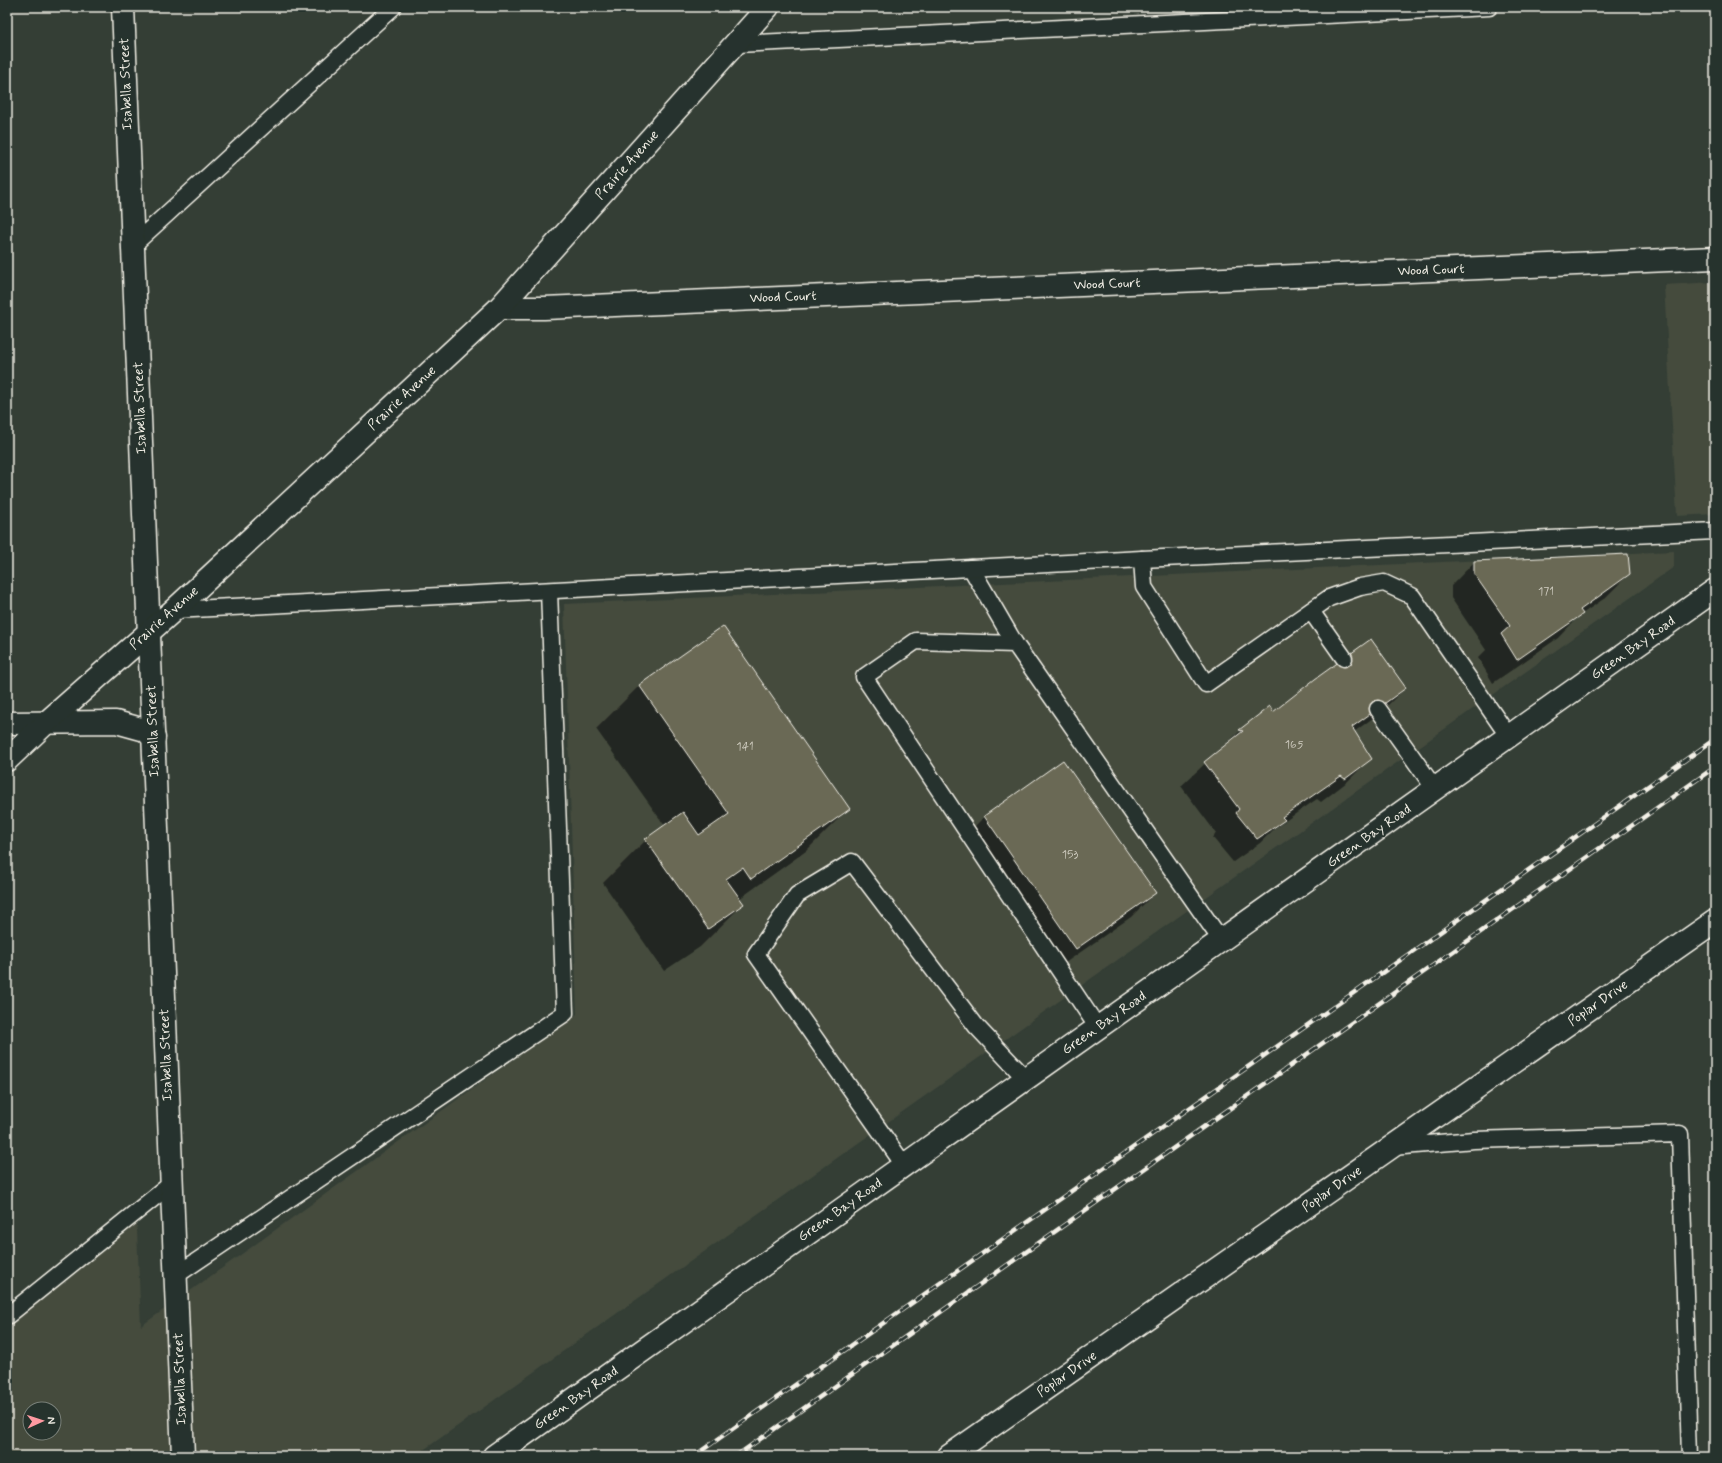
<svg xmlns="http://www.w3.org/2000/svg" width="1722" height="1463" font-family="Mynerve,sans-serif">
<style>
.built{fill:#444b3e;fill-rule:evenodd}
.shadow{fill:#0007;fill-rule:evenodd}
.building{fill:#6a6954;stroke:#f4f1e8}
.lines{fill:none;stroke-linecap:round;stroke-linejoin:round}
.lane-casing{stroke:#f4f1e8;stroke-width:19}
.street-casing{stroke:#f4f1e8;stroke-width:25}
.secondary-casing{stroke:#f4f1e8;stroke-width:25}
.lane{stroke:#26332d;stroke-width:16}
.street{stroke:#26332d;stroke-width:22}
.secondary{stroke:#26332d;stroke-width:22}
.rail-casing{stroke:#f4f1e8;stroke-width:4.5}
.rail{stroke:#26332d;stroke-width:3;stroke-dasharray:9;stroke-linecap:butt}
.labels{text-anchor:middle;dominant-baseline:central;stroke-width:4;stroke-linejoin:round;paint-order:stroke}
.number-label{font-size:12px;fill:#d2cfc3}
.street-label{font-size:14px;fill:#f4f1e8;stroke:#26332d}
</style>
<rect width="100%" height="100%" fill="#343e35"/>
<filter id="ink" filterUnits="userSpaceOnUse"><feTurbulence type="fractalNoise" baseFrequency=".025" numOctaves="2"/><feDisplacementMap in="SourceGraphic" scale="8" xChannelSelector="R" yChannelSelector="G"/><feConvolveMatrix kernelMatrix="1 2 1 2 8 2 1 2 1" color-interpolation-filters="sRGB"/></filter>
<g filter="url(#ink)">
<g class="built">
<path d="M 1715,282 L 1715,514 L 1677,516 L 1664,285 Z"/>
<path d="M 1674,551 L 1674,567 L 415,1456 L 7,1456 L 7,1310 L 136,1206 L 141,1326 L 577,1014 L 564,604 ZM 30,1409 L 54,1409 L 54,1433 L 30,1433 Z"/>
</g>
<g class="shadow">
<path d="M 1474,562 L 1629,574 L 1605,598 L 1579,616 L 1558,638 L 1493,683 L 1478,658 L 1486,650 L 1451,598 L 1451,586 Z"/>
<path d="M 723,628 L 849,808 L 806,851 L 739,899 L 743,904 L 700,947 L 664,971 L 603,883 L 646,840 L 665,826 L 596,729 L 639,686 Z"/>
<path d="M 1405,688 L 1381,712 L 1354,732 L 1370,759 L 1347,782 L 1321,802 L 1317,799 L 1275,828 L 1260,843 L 1233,862 L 1213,838 L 1216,833 L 1181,786 L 1240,731 L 1269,708 L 1273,714 ZM 1337,774 L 1345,777 L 1345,780 Z"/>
<path d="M 1063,762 L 1155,893 L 1131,917 L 1052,972 L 961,840 L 984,817 Z"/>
</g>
<g class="building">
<path d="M 7,300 L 9,300 L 10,345 L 7,346 Z"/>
<path d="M 1628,554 L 1630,574 L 1580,610 L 1583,614 L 1517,660 L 1501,634 L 1510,626 L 1474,574 L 1474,561 Z"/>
<path d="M 723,626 L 850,809 L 751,879 L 743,867 L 726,879 L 744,904 L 708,929 L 645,839 L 683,812 L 699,835 L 729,814 L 639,685 Z"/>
<path d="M 1371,639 L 1406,688 L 1352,727 L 1372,759 L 1345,779 L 1341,776 L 1282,817 L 1285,820 L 1257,839 L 1236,813 L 1239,809 L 1204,762 L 1243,731 L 1239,730 L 1270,706 L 1273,712 L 1315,679 Z"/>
<path d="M 1063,760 L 1156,893 L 1076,949 L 984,816 Z"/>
</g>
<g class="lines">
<defs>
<g id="lane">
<path d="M 736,44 L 1489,7"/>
<path d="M 133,245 L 393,7"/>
<path d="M 1142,559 L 1144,587 L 1206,684 L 1329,598 L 1360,587 L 1384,583 L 1412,596 L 1509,737"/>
<path d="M 971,568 L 1015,644"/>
<path d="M 174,610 L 1142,559 L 1715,531"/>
<path d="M 1311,611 L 1344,658"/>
<path d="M 1378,709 L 1435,789"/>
<path d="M 1098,1028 L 864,677 L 916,641 L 1015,644 L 1221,940"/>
<path d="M 1392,1147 L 1474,1140 L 1680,1134 L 1690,1456"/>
<path d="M 904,1165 L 756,954 L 797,895 L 852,862 L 976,1026 L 1026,1079"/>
<path d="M 175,1276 L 565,1013 L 549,591"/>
<path d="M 7,1316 L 171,1184"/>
</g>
<g id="street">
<path d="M 123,7 L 183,1456"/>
<path d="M 499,308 L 544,308 L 1715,258"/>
<path d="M 7,723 L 116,722 L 145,730 L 154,738"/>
<path d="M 7,760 L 47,722 L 174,610 L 499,308 L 768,7"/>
<path d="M 949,1456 L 1715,921"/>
</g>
<path id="secondary" d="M 494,1456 L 1715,590"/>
</defs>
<use href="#lane" class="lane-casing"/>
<use href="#street" class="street-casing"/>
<use href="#secondary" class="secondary-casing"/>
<use href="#lane" class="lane"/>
<use href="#street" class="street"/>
<use href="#secondary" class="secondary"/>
<defs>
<g id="rail">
<path d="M 694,1456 L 1715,739"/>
<path d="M 736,1456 L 1715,767"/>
</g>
</defs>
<use href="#rail" class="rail-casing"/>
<use href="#rail" class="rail"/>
</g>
</g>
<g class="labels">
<g class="number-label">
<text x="1546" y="592">171</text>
<text x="1294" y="745">165</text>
<text x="745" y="747">141</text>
<text x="1070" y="855">153</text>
</g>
<g class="street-label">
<text transform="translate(126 84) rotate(-92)">Isabella Street</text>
<text transform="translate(627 165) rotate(-48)">Prairie Avenue</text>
<text transform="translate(1431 270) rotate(-2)">Wood Court</text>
<text transform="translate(1107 284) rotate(-2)">Wood Court</text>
<text transform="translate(783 297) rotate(-2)">Wood Court</text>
<text transform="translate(402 398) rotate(-43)">Prairie Avenue</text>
<text transform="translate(140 408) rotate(-92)">Isabella Street</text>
<text transform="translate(164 618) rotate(-42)">Prairie Avenue</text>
<text transform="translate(1633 648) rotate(-35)">Green Bay Road</text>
<text transform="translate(153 731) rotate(-92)">Isabella Street</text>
<text transform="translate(1369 836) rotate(-35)">Green Bay Road</text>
<text transform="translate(1598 1003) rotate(-35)">Poplar Drive</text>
<text transform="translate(1104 1023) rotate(-35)">Green Bay Road</text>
<text transform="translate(166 1055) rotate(-92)">Isabella Street</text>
<text transform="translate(1332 1189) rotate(-35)">Poplar Drive</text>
<text transform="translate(840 1210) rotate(-35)">Green Bay Road</text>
<text transform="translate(1067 1374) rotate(-35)">Poplar Drive</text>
<text transform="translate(180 1379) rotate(-92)">Isabella Street</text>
<text transform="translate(576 1398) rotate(-35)">Green Bay Road</text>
</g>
</g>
<rect width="1722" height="1463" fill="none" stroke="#26332d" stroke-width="24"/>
<rect x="12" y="12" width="1698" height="1439" fill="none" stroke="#f4f1e8" stroke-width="1.5" filter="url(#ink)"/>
<g transform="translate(42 1421) rotate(87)"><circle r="19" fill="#26332d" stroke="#787f78"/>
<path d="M0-3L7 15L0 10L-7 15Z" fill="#ff9aa2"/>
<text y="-6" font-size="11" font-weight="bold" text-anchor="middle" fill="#f4f1e8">N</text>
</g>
</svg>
